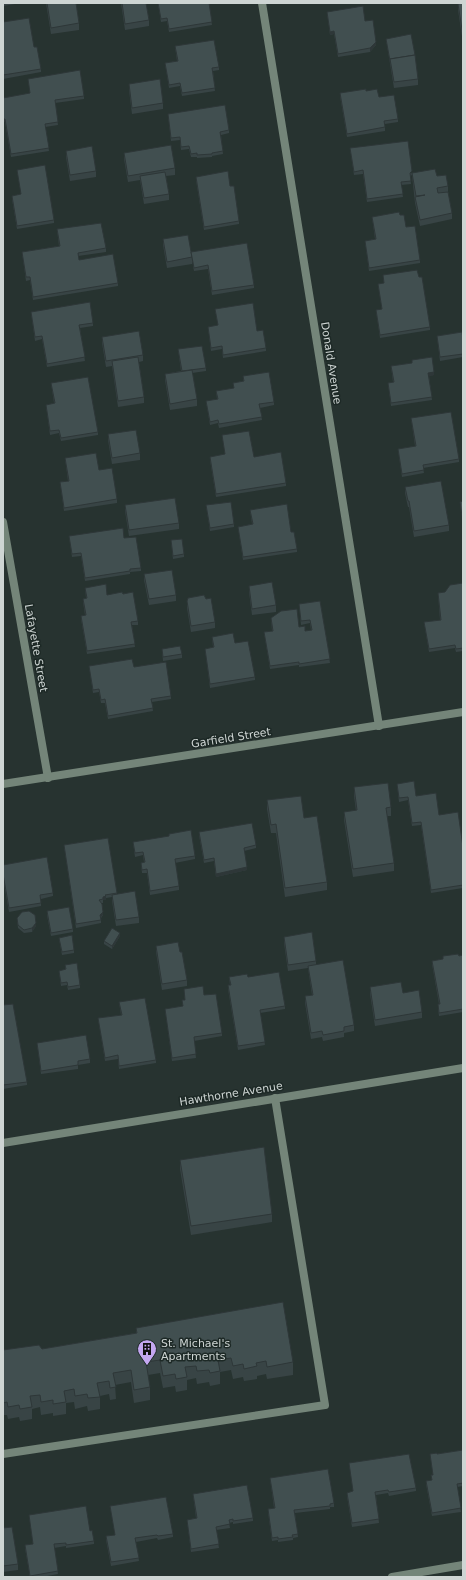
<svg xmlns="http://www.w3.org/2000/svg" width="466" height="1580" font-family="'DejaVu Sans',sans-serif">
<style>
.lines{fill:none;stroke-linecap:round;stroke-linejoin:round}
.service{stroke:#748579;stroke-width:8}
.minor{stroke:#748579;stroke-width:8}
.wall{fill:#384445}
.shaded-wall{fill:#2e3738}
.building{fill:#414f50;stroke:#2e3738}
.labels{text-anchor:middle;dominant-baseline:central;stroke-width:3;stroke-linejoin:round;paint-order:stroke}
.street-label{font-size:11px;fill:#ced5d3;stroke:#1d2926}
.poi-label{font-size:11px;fill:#ced5d3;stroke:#1d2926;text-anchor:start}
</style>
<rect width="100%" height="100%" fill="#273330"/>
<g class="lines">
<path class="service" d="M 3,1454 L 325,1405 L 275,1098"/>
<g class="minor">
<path d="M 262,3 L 379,726"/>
<path d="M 3,522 L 48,778"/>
<path d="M 3,784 L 463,712"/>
<path d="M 3,1143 L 463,1068"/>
<path d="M 392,1577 L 463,1565"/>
</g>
</g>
<g class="wall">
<path d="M 3,3 L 21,3 L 3,6 Z"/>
<path d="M 46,3 L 76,3 L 79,23 L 79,30 L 51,34 Z"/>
<path d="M 121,3 L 146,3 L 149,20 L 149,26 L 125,30 Z"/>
<path d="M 158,3 L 209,3 L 212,25 L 169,32 L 167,21 L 161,22 Z"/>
<path d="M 463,3 L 463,43 L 458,10 L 458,4 Z"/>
<path d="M 327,12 L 365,21 L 376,45 L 370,52 L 338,57 L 334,34 L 330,35 Z"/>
<path d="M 3,22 L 34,47 L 41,69 L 41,72 L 3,79 Z"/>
<path d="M 386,39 L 418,79 L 418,85 L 394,88 Z"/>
<path d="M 175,46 L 219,67 L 219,70 L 213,71 L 215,91 L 182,96 L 180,86 L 169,88 L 165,63 L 177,61 Z"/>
<path d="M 28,79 L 84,96 L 84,99 L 55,103 L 58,125 L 45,127 L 49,151 L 11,157 L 5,122 L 3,122 L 30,93 Z"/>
<path d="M 129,84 L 163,103 L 163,109 L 132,114 L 129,90 Z"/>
<path d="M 366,91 L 379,97 L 398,119 L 398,122 L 385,124 L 385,131 L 347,137 L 340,96 L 340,93 Z"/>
<path d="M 168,114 L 229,130 L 229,133 L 221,135 L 223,154 L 212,156 L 212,157 L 197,158 L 197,157 L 191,157 L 189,149 L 181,150 L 180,140 L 171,141 Z"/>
<path d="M 350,148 L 412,173 L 437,176 L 448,186 L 448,192 L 452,213 L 452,219 L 420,226 L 415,203 L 412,175 L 410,176 L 411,184 L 401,185 L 403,197 L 367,202 L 363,174 L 354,175 Z"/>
<path d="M 66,151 L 96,171 L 96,177 L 70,181 L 66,157 Z"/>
<path d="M 124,153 L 175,168 L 175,175 L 166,176 L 169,194 L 169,200 L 144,204 L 140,180 L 128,182 L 124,159 Z"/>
<path d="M 17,170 L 54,220 L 54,223 L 17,229 L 12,199 L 12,196 L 21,194 Z"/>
<path d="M 196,177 L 230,186 L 239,221 L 239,224 L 204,230 L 196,180 Z"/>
<path d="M 400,215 L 406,227 L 420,260 L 420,263 L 369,271 L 365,241 L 375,239 L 372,217 Z"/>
<path d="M 57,229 L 106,248 L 106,252 L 78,256 L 79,260 L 118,283 L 118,286 L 33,300 L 30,280 L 26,281 L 22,252 L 59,246 Z"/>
<path d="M 163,239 L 254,285 L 254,288 L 212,295 L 208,269 L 194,271 L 192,260 L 192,264 L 167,268 L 163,245 Z"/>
<path d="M 383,275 L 419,277 L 430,327 L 430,330 L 380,338 L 376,310 L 382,310 L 378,284 L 384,283 Z"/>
<path d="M 215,309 L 257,331 L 266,348 L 266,351 L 223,358 L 222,349 L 211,351 L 208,327 L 218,326 Z"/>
<path d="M 31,312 L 93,323 L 93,326 L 80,328 L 85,361 L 47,367 L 42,339 L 35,341 Z"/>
<path d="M 437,336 L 463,339 L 463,357 L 440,361 Z"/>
<path d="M 102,337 L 143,355 L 143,361 L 139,362 L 144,397 L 144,403 L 118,407 L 112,366 L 106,367 L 102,343 Z"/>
<path d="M 178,349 L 206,368 L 206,371 L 192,373 L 197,399 L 197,406 L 170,410 L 165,380 L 165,374 L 181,371 Z"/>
<path d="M 412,360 L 434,375 L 429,376 L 432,400 L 391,406 L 388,383 L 393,382 L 391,366 L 412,363 Z"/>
<path d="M 243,376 L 274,402 L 274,405 L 260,408 L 262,420 L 219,428 L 218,423 L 210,425 L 206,401 L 217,399 L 216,391 L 234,388 L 233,383 L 243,381 Z"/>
<path d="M 51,383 L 98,432 L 98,435 L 61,441 L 59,433 L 50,435 L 46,405 L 54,403 Z"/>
<path d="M 411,418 L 459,459 L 459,462 L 423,468 L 424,473 L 402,477 L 398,449 L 415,446 Z"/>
<path d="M 108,434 L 140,453 L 140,460 L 112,464 L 108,440 Z"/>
<path d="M 222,435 L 254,457 L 286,483 L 286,486 L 216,497 L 210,460 L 210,457 L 225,454 Z"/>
<path d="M 65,458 L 117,499 L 117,503 L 64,511 L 60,482 L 68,481 Z"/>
<path d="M 405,487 L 449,525 L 449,531 L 414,537 L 409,507 L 408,507 L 405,493 Z"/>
<path d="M 125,505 L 179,523 L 179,529 L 129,536 L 125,511 Z"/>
<path d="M 206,505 L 234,524 L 234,527 L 210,531 Z"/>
<path d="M 250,510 L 291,532 L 297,549 L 297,552 L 243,560 L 238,527 L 252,524 Z"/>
<path d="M 69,536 L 124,538 L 141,568 L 141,571 L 130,572 L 130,574 L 85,581 L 81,556 L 72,557 Z"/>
<path d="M 171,540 L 184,554 L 184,557 L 173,559 Z"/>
<path d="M 144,574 L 176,595 L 176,601 L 149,605 L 144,580 Z"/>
<path d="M 463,583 L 463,651 L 456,652 L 455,648 L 429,652 L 424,622 L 440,620 L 438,593 L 445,592 Z"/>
<path d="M 249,586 L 276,605 L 276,612 L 252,615 L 249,592 Z"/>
<path d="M 85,588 L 107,595 L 138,621 L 138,625 L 132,625 L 135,647 L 87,654 L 81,619 L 81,616 L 85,615 L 83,602 L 83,599 L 86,598 Z"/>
<path d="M 206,599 L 215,622 L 215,628 L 191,632 L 187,608 L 187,601 Z"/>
<path d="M 320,601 L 330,663 L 299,667 L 299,665 L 270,669 L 264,632 L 272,631 L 271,618 L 299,627 L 305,631 L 311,630 L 310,623 L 301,625 L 299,604 Z"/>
<path d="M 212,637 L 235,643 L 255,677 L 255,680 L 210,688 L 205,649 L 213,647 Z"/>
<path d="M 162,649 L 182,654 L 182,658 L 163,661 Z"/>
<path d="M 89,666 L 134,667 L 171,696 L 171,699 L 152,702 L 153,711 L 108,719 L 105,703 L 101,703 L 99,692 L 93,693 Z"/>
<path d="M 397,784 L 416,796 L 439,815 L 463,847 L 463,888 L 431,893 L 421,825 L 412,826 L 408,800 L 399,802 Z"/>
<path d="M 354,787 L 391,807 L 391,816 L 387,816 L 394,863 L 394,871 L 353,877 L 344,820 L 344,812 L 356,811 L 354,796 Z"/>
<path d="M 267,800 L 304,818 L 327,882 L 327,890 L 285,897 L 276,833 L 271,833 L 267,809 Z"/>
<path d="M 199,832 L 256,845 L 256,848 L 244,851 L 247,870 L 216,877 L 214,861 L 204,863 L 199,835 Z"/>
<path d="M 108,838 L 117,894 L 139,917 L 139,923 L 116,926 L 112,901 L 112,897 L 106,898 L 106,900 L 103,900 L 103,903 L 101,903 L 103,915 L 101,918 L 101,923 L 76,928 L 64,845 Z"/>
<path d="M 133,842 L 195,856 L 195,859 L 175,863 L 179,886 L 179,890 L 150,895 L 147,873 L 142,873 L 141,863 L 144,862 L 143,855 L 135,857 Z"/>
<path d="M 3,865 L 53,893 L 53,896 L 41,899 L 41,906 L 9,912 L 3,878 Z"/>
<path d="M 47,911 L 73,929 L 73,932 L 51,936 L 47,915 Z"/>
<path d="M 17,918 L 36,926 L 32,932 L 24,933 L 18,928 Z"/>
<path d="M 120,936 L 112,949 L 104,944 L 104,941 Z"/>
<path d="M 284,937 L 316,961 L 316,964 L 354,1025 L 354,1031 L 344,1033 L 344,1037 L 323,1041 L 322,1037 L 311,1039 L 305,1003 L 305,996 L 312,995 L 308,968 L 288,971 L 284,943 Z"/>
<path d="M 59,938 L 74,950 L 74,953 L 62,955 Z"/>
<path d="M 156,946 L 180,952 L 187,980 L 187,986 L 162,990 L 156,952 Z"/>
<path d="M 463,955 L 463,1012 L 439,1016 L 438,1008 L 438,1004 L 439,1004 L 432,964 L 432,961 Z"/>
<path d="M 65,965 L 80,985 L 80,988 L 68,990 L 67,985 L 61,986 L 59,971 L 65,970 Z"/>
<path d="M 229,977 L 248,977 L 285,1006 L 285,1009 L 260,1013 L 265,1045 L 238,1050 L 228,989 L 228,985 L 230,985 Z"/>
<path d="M 370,987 L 403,993 L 422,1012 L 422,1018 L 375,1026 L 370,994 Z"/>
<path d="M 184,989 L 204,995 L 222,1033 L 222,1036 L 194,1041 L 196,1058 L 172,1061 L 165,1009 L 183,1006 L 182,1000 L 185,1000 Z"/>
<path d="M 119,1002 L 156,1060 L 156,1063 L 119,1069 L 118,1059 L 105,1061 L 98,1018 L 121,1015 Z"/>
<path d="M 3,1005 L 27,1082 L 27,1085 L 3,1089 Z"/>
<path d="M 37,1043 L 90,1059 L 90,1063 L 78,1065 L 78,1069 L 41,1074 Z"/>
<path d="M 180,1160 L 272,1214 L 272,1222 L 191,1235 L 180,1169 Z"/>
<path d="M 136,1328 L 293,1362 L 293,1375 L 267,1379 L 266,1374 L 257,1376 L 257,1379 L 244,1381 L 243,1377 L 233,1379 L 231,1370 L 220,1372 L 220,1384 L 210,1386 L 209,1382 L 197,1384 L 196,1378 L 187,1380 L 187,1390 L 176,1392 L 175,1386 L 163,1388 L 160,1373 L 148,1375 L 150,1387 L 150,1400 L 134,1403 L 131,1382 L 115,1385 L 116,1399 L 110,1400 L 109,1394 L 100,1396 L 100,1409 L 88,1411 L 87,1406 L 75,1409 L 74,1402 L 66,1403 L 66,1414 L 53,1416 L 53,1413 L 41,1415 L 40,1407 L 32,1409 L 32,1419 L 20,1421 L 19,1417 L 8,1419 L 7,1415 L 3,1415 L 3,1350 L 42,1349 L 136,1333 Z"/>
<path d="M 463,1450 L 463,1486 L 457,1487 L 461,1512 L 432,1516 L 426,1484 L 426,1481 L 432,1480 L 431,1475 L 433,1475 L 430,1454 L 437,1454 Z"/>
<path d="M 349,1463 L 416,1488 L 416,1491 L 389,1496 L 388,1493 L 376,1495 L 379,1523 L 352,1527 L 347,1496 L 347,1493 L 353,1491 Z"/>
<path d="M 270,1478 L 334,1503 L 334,1507 L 330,1507 L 330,1509 L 295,1513 L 298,1537 L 293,1538 L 293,1540 L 278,1542 L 278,1540 L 272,1541 L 268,1512 L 268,1509 L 274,1508 Z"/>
<path d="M 193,1494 L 253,1518 L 253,1521 L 233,1524 L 233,1522 L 229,1523 L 230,1528 L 216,1530 L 219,1548 L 191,1552 L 187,1520 L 196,1518 Z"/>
<path d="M 110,1506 L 173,1534 L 173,1537 L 158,1540 L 157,1538 L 136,1542 L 139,1561 L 111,1566 L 106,1540 L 106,1536 L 115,1535 Z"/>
<path d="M 29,1515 L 90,1531 L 94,1541 L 94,1544 L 66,1548 L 66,1546 L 54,1548 L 58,1574 L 42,1577 L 30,1577 L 25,1548 L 25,1545 L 33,1544 Z"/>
<path d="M 3,1528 L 18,1564 L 18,1570 L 3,1572 Z"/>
</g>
<g class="shaded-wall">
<path d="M 334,31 L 334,34 L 330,35 L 330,32 Z"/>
<path d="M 376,42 L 376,45 L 370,52 L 370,48 Z"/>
<rect x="3" y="119" width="2" height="3"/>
<path d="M 434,372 L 434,375 L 428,377 L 428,373 Z"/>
<path d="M 247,867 L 247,870 L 216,877 L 216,874 Z"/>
<path d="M 106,896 L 106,900 L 103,900 L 103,897 Z"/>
<path d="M 103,912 L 103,915 L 100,918 L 100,915 Z"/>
<path d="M 36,923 L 36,926 L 32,932 L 32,928 Z"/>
<path d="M 120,933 L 120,936 L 112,949 L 112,946 Z"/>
</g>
<g class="building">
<path d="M 47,3 L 76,3 L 79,23 L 51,28 Z"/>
<path d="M 122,3 L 146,3 L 149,20 L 125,24 Z"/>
<path d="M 158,3 L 209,3 L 212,22 L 169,29 L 167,18 L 161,19 Z"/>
<path d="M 463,3 L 463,36 L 458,4 Z"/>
<path d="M 363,6 L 365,21 L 373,20 L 376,42 L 370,48 L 338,54 L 334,31 L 330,32 L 327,12 Z"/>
<path d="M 29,18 L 34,47 L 37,47 L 41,69 L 3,75 L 3,22 Z"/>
<path d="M 411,34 L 415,55 L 390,59 L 390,61 L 386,39 Z"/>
<path d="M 214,40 L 219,67 L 212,68 L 215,88 L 182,93 L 180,83 L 169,85 L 165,63 L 178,61 L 175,46 Z"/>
<path d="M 415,55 L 418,79 L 394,82 L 390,59 Z"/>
<path d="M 80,70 L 84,96 L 55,100 L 58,122 L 45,124 L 49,148 L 11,154 L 5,119 L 3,119 L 3,98 L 30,93 L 28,79 Z"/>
<path d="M 160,79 L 163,103 L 132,108 L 129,84 Z"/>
<path d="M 366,89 L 366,91 L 377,89 L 379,97 L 394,95 L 398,119 L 384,121 L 385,127 L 347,134 L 340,93 Z"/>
<path d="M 225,105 L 229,130 L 220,132 L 223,151 L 212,153 L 212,154 L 197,155 L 197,153 L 191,154 L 189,146 L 181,147 L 180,137 L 171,138 L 168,114 Z"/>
<path d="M 408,141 L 412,171 L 410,173 L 411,181 L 401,182 L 403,194 L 367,199 L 363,170 L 354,172 L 350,148 Z"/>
<path d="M 171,145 L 175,168 L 128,176 L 124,153 Z"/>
<path d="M 92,146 L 96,171 L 70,175 L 66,151 Z"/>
<path d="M 45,165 L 54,220 L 17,226 L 12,196 L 21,194 L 17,170 Z"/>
<path d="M 435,169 L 437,176 L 446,175 L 448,186 L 437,188 L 438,193 L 448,192 L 452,213 L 420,220 L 415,197 L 425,195 L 416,196 L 412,173 Z"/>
<path d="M 228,171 L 230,186 L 234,186 L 239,221 L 204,227 L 196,177 Z"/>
<path d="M 165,172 L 169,194 L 144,198 L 140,176 Z"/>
<path d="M 399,212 L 400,215 L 404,215 L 406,227 L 415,226 L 420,260 L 369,268 L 365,241 L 376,239 L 372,217 Z"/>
<path d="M 101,223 L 106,248 L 78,253 L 79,260 L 113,254 L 118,283 L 33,297 L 30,277 L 26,277 L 22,252 L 60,246 L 57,229 Z"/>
<path d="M 188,235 L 192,257 L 167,262 L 163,239 Z"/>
<path d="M 247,243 L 254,285 L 212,291 L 208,265 L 194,268 L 191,252 Z"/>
<path d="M 417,270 L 419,277 L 422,277 L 430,327 L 380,335 L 376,310 L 382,309 L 378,284 L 384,283 L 383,275 Z"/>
<path d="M 90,302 L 93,323 L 79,325 L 85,357 L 47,364 L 42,336 L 35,337 L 31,312 Z"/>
<path d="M 253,303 L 257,331 L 263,330 L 266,348 L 223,355 L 222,346 L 211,348 L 208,327 L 218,325 L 215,309 Z"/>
<path d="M 139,331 L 143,355 L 106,361 L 102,337 Z"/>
<path d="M 462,332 L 463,339 L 463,354 L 440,357 L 437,336 Z"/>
<path d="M 202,346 L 206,368 L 182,371 L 178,349 Z"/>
<path d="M 138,357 L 144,397 L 118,401 L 112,361 Z"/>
<path d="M 432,357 L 434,372 L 428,373 L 432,397 L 391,403 L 388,383 L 394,382 L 391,366 L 412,363 L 412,360 Z"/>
<path d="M 192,370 L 197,399 L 170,404 L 165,374 Z"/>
<path d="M 269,372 L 274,402 L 259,404 L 262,417 L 219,424 L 218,420 L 210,422 L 206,401 L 218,399 L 216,391 L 234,388 L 233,383 L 244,381 L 243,376 Z"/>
<path d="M 88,377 L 98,432 L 61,438 L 59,430 L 50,431 L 46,405 L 55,403 L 51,383 Z"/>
<path d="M 451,412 L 459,459 L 423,465 L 424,470 L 402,474 L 398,449 L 416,446 L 411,418 Z"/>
<path d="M 136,430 L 140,453 L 112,458 L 108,434 Z"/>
<path d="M 249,431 L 254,457 L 281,452 L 286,483 L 216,494 L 210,457 L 225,454 L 222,435 Z"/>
<path d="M 96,453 L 99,470 L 112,468 L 117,499 L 64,508 L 60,482 L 69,481 L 65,458 Z"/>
<path d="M 441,481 L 449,525 L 414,531 L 409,501 L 408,501 L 405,487 Z"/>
<path d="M 175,498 L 179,523 L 129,530 L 125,505 Z"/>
<path d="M 463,501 L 463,523 L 460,502 Z"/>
<path d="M 231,502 L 234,524 L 210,528 L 206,505 Z"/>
<path d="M 287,504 L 291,532 L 294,532 L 297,549 L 243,557 L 238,527 L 253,524 L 250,510 Z"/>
<path d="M 123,528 L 124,538 L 136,537 L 141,568 L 130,569 L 130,571 L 85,578 L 81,553 L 72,554 L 69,536 Z"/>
<path d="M 182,539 L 184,554 L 173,556 L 171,540 Z"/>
<path d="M 172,570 L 176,595 L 149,599 L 144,574 Z"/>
<path d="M 272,582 L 276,605 L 252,609 L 249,586 Z"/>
<path d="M 463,583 L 463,648 L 456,649 L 455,645 L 429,649 L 424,622 L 441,620 L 438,593 L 445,592 L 450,585 Z"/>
<path d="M 106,584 L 107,595 L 122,592 L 123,594 L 133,592 L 138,621 L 131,622 L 135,644 L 87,651 L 81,616 L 86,615 L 83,599 L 87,598 L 85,588 Z"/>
<path d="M 204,595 L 206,599 L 211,598 L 215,622 L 191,626 L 187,601 L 188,598 Z"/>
<path d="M 320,601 L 330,659 L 299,664 L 299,662 L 270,666 L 264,632 L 273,631 L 271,618 L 281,611 L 297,609 L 299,627 L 305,626 L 305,631 L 312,630 L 310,620 L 301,621 L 299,604 Z"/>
<path d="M 233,633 L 235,643 L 248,641 L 255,677 L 210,684 L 205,649 L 214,647 L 212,637 Z"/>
<path d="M 180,646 L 182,654 L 163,657 L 162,649 Z"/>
<path d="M 132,659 L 134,667 L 166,662 L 171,696 L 151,699 L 153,708 L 108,716 L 105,699 L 101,700 L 99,689 L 93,690 L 89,666 Z"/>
<path d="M 414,781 L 416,796 L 436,793 L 439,815 L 458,812 L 463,847 L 463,885 L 431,890 L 421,822 L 412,823 L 408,797 L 399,798 L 397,784 Z"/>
<path d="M 388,783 L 391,807 L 386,808 L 394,863 L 353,869 L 344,812 L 357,810 L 354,787 Z"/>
<path d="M 301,796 L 304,818 L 317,816 L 327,882 L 285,888 L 276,824 L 271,825 L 267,800 Z"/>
<path d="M 252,823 L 256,845 L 244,848 L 247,867 L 216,874 L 214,858 L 204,860 L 199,832 Z"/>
<path d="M 191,830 L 195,856 L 175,859 L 179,886 L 150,891 L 147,869 L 142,870 L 141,863 L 145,862 L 143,852 L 135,853 L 133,842 L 169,836 L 169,834 Z"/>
<path d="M 108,838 L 117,893 L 105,895 L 106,896 L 103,897 L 103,899 L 99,900 L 102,904 L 103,912 L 100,915 L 101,920 L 76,924 L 64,845 Z"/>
<path d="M 47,857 L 53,893 L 40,895 L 41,903 L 9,908 L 3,874 L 3,865 Z"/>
<path d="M 135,891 L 139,917 L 116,920 L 112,895 Z"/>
<path d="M 69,907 L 73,929 L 51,933 L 47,911 Z"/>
<path d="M 29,911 L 35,915 L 36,923 L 32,928 L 24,930 L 18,925 L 17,918 L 22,912 Z"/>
<path d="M 112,928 L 120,933 L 112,946 L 104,941 Z"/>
<path d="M 312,932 L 316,961 L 288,965 L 284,937 Z"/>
<path d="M 72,935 L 74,950 L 62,952 L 59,938 Z"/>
<path d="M 178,942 L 180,952 L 182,952 L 187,980 L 162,984 L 156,946 Z"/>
<path d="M 458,954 L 459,956 L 463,955 L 463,1009 L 439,1013 L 438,1004 L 440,1004 L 432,961 L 443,959 L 443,956 Z"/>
<path d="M 343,960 L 354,1025 L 344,1027 L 344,1031 L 323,1035 L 322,1031 L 311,1033 L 305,996 L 313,995 L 308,966 Z"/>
<path d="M 77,963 L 80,985 L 68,987 L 67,982 L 61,983 L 59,971 L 66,969 L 65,965 Z"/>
<path d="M 279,972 L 285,1006 L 260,1010 L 265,1042 L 238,1046 L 228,985 L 231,985 L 229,977 L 247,974 L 248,977 Z"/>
<path d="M 401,982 L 403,993 L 419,990 L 422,1012 L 375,1020 L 370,987 Z"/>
<path d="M 203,986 L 204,995 L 216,994 L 222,1033 L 194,1037 L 196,1054 L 172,1058 L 165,1009 L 183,1006 L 182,1000 L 185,1000 L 184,989 Z"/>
<path d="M 145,998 L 156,1060 L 119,1066 L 118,1055 L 105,1058 L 98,1018 L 122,1015 L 119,1002 Z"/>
<path d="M 13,1004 L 27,1082 L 3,1085 L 3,1005 Z"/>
<path d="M 86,1035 L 90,1059 L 78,1061 L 78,1065 L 41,1071 L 37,1043 Z"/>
<path d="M 264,1147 L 272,1214 L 191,1226 L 180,1160 Z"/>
<path d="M 283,1302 L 293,1362 L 267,1367 L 266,1361 L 256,1363 L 257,1366 L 244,1369 L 243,1364 L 233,1366 L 231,1358 L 218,1360 L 220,1371 L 210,1373 L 209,1370 L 197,1371 L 196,1366 L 185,1367 L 187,1377 L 176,1379 L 175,1374 L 163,1376 L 160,1360 L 146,1362 L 150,1387 L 134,1390 L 131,1370 L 113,1373 L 116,1387 L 110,1388 L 109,1381 L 97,1383 L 100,1397 L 88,1398 L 87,1394 L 75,1396 L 74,1389 L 64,1391 L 66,1402 L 53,1404 L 53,1400 L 41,1402 L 40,1395 L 30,1396 L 32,1407 L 20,1409 L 19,1405 L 8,1407 L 7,1402 L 3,1403 L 3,1350 L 39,1345 L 42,1349 L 137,1333 L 136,1328 Z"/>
<path d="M 463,1450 L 463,1483 L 457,1484 L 461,1508 L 432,1513 L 426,1481 L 432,1480 L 431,1475 L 433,1475 L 430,1454 L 437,1453 L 437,1454 Z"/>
<path d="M 409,1454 L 416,1488 L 389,1492 L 388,1490 L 375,1492 L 379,1519 L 352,1523 L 347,1493 L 353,1491 L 349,1463 Z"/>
<path d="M 328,1469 L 334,1503 L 330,1504 L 330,1506 L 294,1510 L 298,1534 L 292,1535 L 293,1537 L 278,1539 L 278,1537 L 272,1538 L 268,1509 L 275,1508 L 270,1478 Z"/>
<path d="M 247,1485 L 253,1518 L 233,1521 L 233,1519 L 229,1520 L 230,1524 L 216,1527 L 219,1544 L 191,1549 L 187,1520 L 197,1518 L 193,1494 Z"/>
<path d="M 166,1497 L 173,1534 L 158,1536 L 157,1535 L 135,1538 L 139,1558 L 111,1562 L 106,1536 L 115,1535 L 110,1506 Z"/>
<path d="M 86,1506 L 90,1531 L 92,1530 L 94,1541 L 66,1545 L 66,1543 L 54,1544 L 58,1571 L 30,1576 L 25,1545 L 33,1544 L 29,1515 Z"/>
<path d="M 12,1527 L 18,1564 L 3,1566 L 3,1528 Z"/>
</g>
<defs>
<symbol id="building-pin" viewBox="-11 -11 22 30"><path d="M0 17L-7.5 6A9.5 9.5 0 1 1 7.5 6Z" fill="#c4a7f1" stroke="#1d2926"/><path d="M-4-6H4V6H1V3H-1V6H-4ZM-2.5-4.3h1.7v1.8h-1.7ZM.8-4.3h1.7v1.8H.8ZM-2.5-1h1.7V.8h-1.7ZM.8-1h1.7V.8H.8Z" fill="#111"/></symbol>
</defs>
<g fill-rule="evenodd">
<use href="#building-pin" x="136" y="1338" width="22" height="30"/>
</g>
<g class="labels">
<g class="street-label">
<text transform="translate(331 363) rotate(81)">Donald Avenue</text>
<text transform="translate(36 648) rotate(80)">Lafayette Street</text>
<text transform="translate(231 738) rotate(-9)">Garfield Street</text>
<text transform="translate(231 1094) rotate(-9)">Hawthorne Avenue</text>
</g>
<g class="poi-label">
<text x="161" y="1343">St. Michael's<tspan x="161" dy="13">Apartments</tspan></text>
</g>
</g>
<rect width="466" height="1580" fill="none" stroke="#ced5d3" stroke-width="8"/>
</svg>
